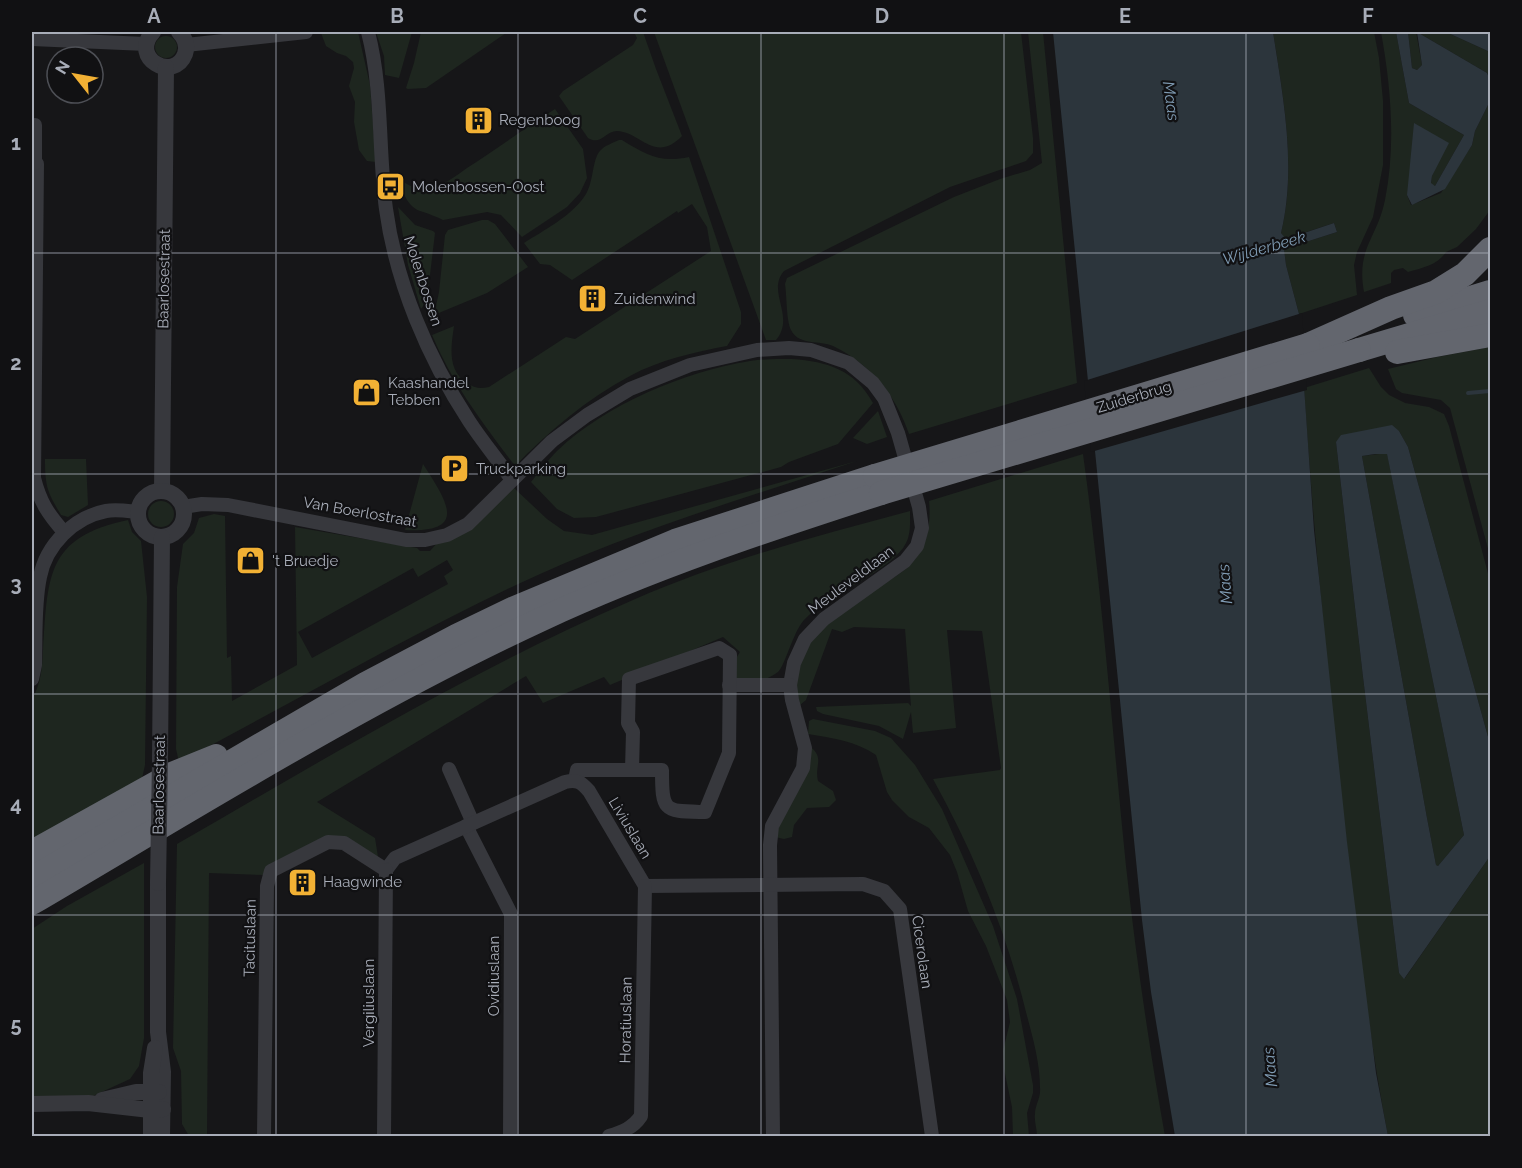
<svg xmlns="http://www.w3.org/2000/svg" width="1522" height="1168" font-family="Raleway,sans-serif">
<style>
.green{fill:#1e261f;fill-rule:evenodd}
.water{fill:#2c353c;fill-rule:evenodd}
.pier{fill:#161618}
.lines{fill:none;stroke-linecap:round;stroke-linejoin:round}
.stream{stroke:#2c353c;stroke-width:4}
.minor{stroke:#37383d;stroke-width:14}
.tertiary{stroke:#37383d;stroke-width:16}
.motorway{stroke:#63666e;stroke-width:24}
.tertiary-bridge{stroke:#37383d;stroke-width:16}
.motorway-bridge{stroke:#63666e;stroke-width:24}
.grid{fill:none;stroke:#a8adb8;stroke-width:1.5;stroke-opacity:0.55}
.labels{text-anchor:middle;dominant-baseline:central;stroke-width:4.5;stroke-linejoin:round;paint-order:stroke}
.poi-label{font-size:15px;fill:#a8adb8;stroke:#111113;text-anchor:start}
.street-label{font-size:15px;fill:#a8adb8;stroke:#111113}
.water-label{font-size:16px;font-style:italic;fill:#7f9bb3;stroke:#111113}
.neatline{fill:none;stroke:#a8adb8;stroke-width:2}
.grid-label{font-size:20px;text-anchor:middle;font-weight:bold;fill:#a8adb8}
</style>
<rect width="100%" height="100%" fill="#161618"/>
<g class="green">
<path d="M 325,32 L 358,32 L 370,85 L 376,162 L 367,161 L 359,150 L 354,122 L 355,102 L 349,86 L 354,68 L 353,62 L 346,56 L 337,53 L 326,46 L 321,33 Z"/>
<path d="M 376,32 L 412,32 L 399,78 L 385,75 L 384,56 Z"/>
<path d="M 421,32 L 505,32 L 506,33 L 426,88 L 408,89 L 406,88 L 414,63 Z"/>
<path d="M 634,32 L 643,32 L 656,69 L 682,136 C 655,164 641,132 617,131 C 605,131 601,146 588,138 L 559,96 L 563,91 L 633,45 L 637,38 Z"/>
<path d="M 654,32 L 1021,32 L 1033,138 L 1033,153 L 1026,161 L 950,187 L 784,271 C 766,292 796,316 776,340 L 766,340 Z"/>
<path d="M 1028,32 L 1043,32 L 1077,383 L 909,434 C 896,395 870,364 833,346 C 820,340 799,346 791,330 C 786,320 787,296 785,284 L 787,278 L 954,197 L 1000,179 L 1030,170 L 1042,163 Z"/>
<path d="M 1273,32 L 1374,32 L 1379,58 L 1383,101 L 1383,165 L 1373,217 L 1357,252 L 1354,265 L 1357,295 L 1299,314 L 1286,265 L 1284,249 L 1337,232 L 1334,223 L 1285,239 L 1281,233 C 1297,168 1283,96 1273,32 Z"/>
<path d="M 1381,32 L 1396,32 L 1409,103 L 1464,135 L 1435,186 L 1431,184 L 1432,176 L 1437,164 L 1407,195 L 1411,205 L 1441,193 L 1472,145 L 1475,131 L 1490,101 L 1490,210 L 1476,229 L 1457,247 L 1446,252 C 1438,265 1422,268 1408,272 L 1403,268 L 1394,270 L 1391,273 L 1391,283 L 1364,292 C 1356,248 1377,239 1385,200 C 1396,145 1391,87 1381,32 Z"/>
<path d="M 1408,32 L 1416,32 L 1422,65 L 1417,70 L 1412,68 Z"/>
<path d="M 1417,32 L 1446,32 L 1490,52 L 1490,80 L 1487,73 Z"/>
<circle cx="166" cy="47" r="11"/>
<path d="M 555,109 L 583,149 L 587,178 L 580,193 L 567,207 L 522,237 L 501,215 L 487,212 L 443,220 C 435,216 429,214 420,211 C 406,206 402,189 398,176 C 405,186 417,189 430,188 C 443,186 456,176 467,168 C 497,149 525,128 555,109 Z"/>
<path d="M 619,140 L 622,140 C 646,155 660,163 689,157 L 741,312 L 741,324 L 727,346 C 695,352 659,360 630,376 C 587,399 549,431 515,466 C 483,424 452,383 432,335 L 454,326 C 451,347 447,370 467,383 C 474,388 480,389 489,387 L 566,337 L 575,339 L 711,251 L 707,227 L 692,204 L 678,213 L 677,211 L 572,280 L 550,265 L 540,264 L 524,243 C 544,230 570,217 584,197 C 595,183 591,157 602,149 C 606,145 613,143 619,140 Z"/>
<path d="M 398,207 L 415,225 L 433,231 L 435,233 L 427,300 L 421,309 L 408,265 Z"/>
<path d="M 482,220 L 488,220 L 495,224 L 528,267 L 487,293 L 434,315 L 439,292 L 445,235 L 448,230 Z"/>
<path d="M 1490,347 L 1490,556 L 1450,408 L 1441,400 L 1402,393 L 1396,389 L 1388,369 L 1437,357 Z"/>
<path d="M 792,359 C 828,362 854,369 873,403 L 838,444 L 789,462 L 781,467 L 596,517 L 574,518 L 557,509 L 531,482 C 539,472 548,460 557,451 C 606,404 684,372 750,361 C 764,359 778,359 792,359 Z"/>
<path d="M 1369,368 L 1381,387 L 1389,395 L 1405,403 L 1429,407 L 1444,414 L 1449,426 L 1490,581 L 1490,744 L 1408,447 L 1399,431 L 1336,442 L 1363,677 L 1399,973 L 1405,978 L 1490,856 L 1490,1136 L 1388,1136 C 1367,1027 1355,915 1342,804 C 1327,665 1313,527 1304,388 Z"/>
<path d="M 878,411 L 887,437 L 867,444 L 853,438 Z"/>
<path d="M 1387,453 L 1464,835 L 1438,866 L 1436,865 L 1427,818 L 1362,456 Z"/>
<path d="M 1083,454 C 1102,591 1112,729 1126,866 C 1136,957 1149,1047 1165,1136 L 1037,1136 C 1037,1129 1034,1121 1035,1114 C 1035,1105 1041,1098 1040,1088 C 1040,1064 1033,1038 1027,1016 C 1007,933 974,853 933,779 L 1000,770 L 1001,768 L 982,631 L 947,630 L 956,728 L 913,733 L 911,712 L 903,739 L 879,726 L 823,714 L 817,711 L 816,707 L 908,703 L 911,706 L 905,629 L 854,627 L 842,632 L 832,629 L 806,700 L 800,705 C 799,699 797,693 796,687 C 793,637 849,608 884,584 C 895,577 908,569 916,558 C 928,543 931,520 929,501 Z"/>
<path d="M 45,459 L 86,459 L 88,505 L 68,517 L 61,515 C 47,492 45,486 45,459 Z"/>
<path d="M 857,461 C 742,499 626,533 516,585 C 402,639 292,703 179,762 L 176,749 L 177,587 L 183,544 L 194,533 L 199,518 L 214,514 L 225,516 L 227,658 L 231,656 L 232,701 L 297,665 L 295,527 L 417,548 L 420,551 L 430,551 L 437,543 L 514,488 L 547,519 L 564,531 L 592,535 ZM 447,560 L 453,570 L 444,576 L 448,584 L 312,658 L 298,632 L 413,568 L 418,577 Z"/>
<path d="M 423,464 C 445,499 471,533 405,530 Z"/>
<circle cx="161" cy="514" r="13"/>
<path d="M 910,511 C 910,522 911,533 906,543 C 894,569 826,596 804,620 C 793,632 785,666 778,672 C 761,684 754,682 735,680 L 735,660 L 740,652 L 723,637 L 610,685 L 604,677 L 543,703 L 526,676 L 317,802 L 375,838 L 378,857 L 344,840 L 264,875 L 209,873 L 207,1136 L 189,1136 L 182,1124 L 181,1071 L 173,1048 L 177,844 C 326,758 474,669 633,600 C 722,561 817,536 910,511 Z"/>
<path d="M 128,520 L 132,532 L 141,541 L 147,597 L 145,765 L 141,783 L 32,844 L 32,699 C 41,683 42,669 43,651 C 48,578 45,537 128,520 Z"/>
<path d="M 813,719 L 875,731 L 891,738 L 915,765 L 942,809 L 993,926 L 1017,999 L 1033,1085 L 1033,1093 L 1027,1113 L 1029,1136 L 1013,1136 L 1012,1107 L 1004,1069 L 1003,1051 L 1010,1022 L 1007,1000 L 986,946 L 968,911 L 957,872 L 950,855 L 929,828 L 909,817 L 892,800 L 887,792 L 876,755 C 856,741 832,738 808,734 L 809,721 Z"/>
<path d="M 808,745 C 826,758 814,764 818,781 L 833,791 L 836,800 L 829,807 L 807,808 L 794,825 L 792,837 L 784,839 L 775,837 Z"/>
<path d="M 144,863 L 144,1038 L 139,1066 L 130,1079 L 93,1096 L 32,1098 L 32,929 L 67,906 Z"/>
</g>
<g class="water">
<path d="M 1053,32 L 1273,32 C 1283,97 1297,167 1281,233 L 1286,239 L 1334,223 L 1337,232 L 1284,249 L 1286,265 L 1299,314 L 1314,530 L 1347,842 L 1376,1073 L 1388,1136 L 1175,1136 L 1151,992 L 1142,920 Z"/>
<path d="M 1396,32 L 1408,32 L 1412,68 L 1417,70 L 1422,65 L 1417,32 L 1487,73 L 1490,80 L 1488,90 L 1490,94 L 1490,101 L 1475,131 L 1472,145 L 1445,189 L 1412,205 L 1407,195 L 1414,123 L 1449,143 L 1432,176 L 1431,183 L 1435,186 L 1464,135 L 1409,103 Z"/>
<path d="M 1446,32 L 1490,32 L 1490,52 Z"/>
<path d="M 1392,425 L 1399,431 L 1408,447 L 1490,744 L 1490,856 L 1404,979 L 1399,973 L 1363,677 L 1336,442 L 1341,435 ZM 1375,454 L 1387,454 L 1464,835 L 1438,866 L 1436,865 L 1427,818 L 1362,456 Z"/>
</g>
<path class="pier" d="M 1302,313 L 1307,390 L 1091,452 L 1084,381 Z"/>
<g class="lines">
<path class="stream" d="M 1468,393 L 1490,391"/>
<g class="minor">
<path d="M 368,32 C 383,90 378,150 386,209 C 396,283 428,358 469,421 C 482,441 498,460 512,480"/>
<path d="M 32,39 L 146,44"/>
<path d="M 186,45 L 306,32"/>
<path d="M 32,163 L 37,164 L 34,478 C 40,502 48,514 64,532"/>
<path d="M 35,163 L 35,125"/>
<path d="M 183,507 L 202,504 L 228,505 L 406,540 L 425,540 L 447,535 L 468,524 L 552,441 L 587,415 L 630,389 L 690,365 L 757,350 L 789,348 L 811,350 L 849,363 L 873,383 L 884,398 L 898,433 L 919,507 L 922,528 L 917,546 L 905,561 L 824,619 L 805,639 L 794,663 L 790,685 L 792,700 L 805,748 L 803,768 L 772,826 L 770,845 L 773,1136"/>
<path d="M 32,679 L 35,665 C 36,636 34,605 40,577 C 46,545 74,517 106,511 C 116,509 128,511 138,512"/>
<path d="M 729,685 L 790,685"/>
<path d="M 449,769 L 473,823"/>
<path d="M 575,780 L 577,770 L 662,770 C 662,813 664,811 705,812 L 729,753 L 730,655 L 719,648 L 629,679 L 628,723 L 633,732 L 632,770"/>
<path d="M 466,826 L 511,914 L 510,1136"/>
<path d="M 386,870 L 395,858 L 565,782 C 577,779 581,782 589,791 L 645,886 L 863,884 L 884,891 L 900,909 L 932,1136"/>
<path d="M 264,1136 L 267,886 L 271,871 L 328,842 L 344,843 L 386,870"/>
<path d="M 384,1136 L 386,870"/>
<path d="M 609,1136 C 622,1132 633,1128 641,1116 L 645,886"/>
</g>
<g class="tertiary">
<path d="M 153,32 C 129,58 174,83 185,54 C 188,45 185,38 179,32"/>
<path d="M 162,491 L 166,67"/>
<circle cx="161" cy="514" r="23"/>
<path d="M 160,759 L 162,537"/>
<path d="M 158,883 L 158,1032 L 163,1072 L 162,1136"/>
<path d="M 102,1100 L 136,1092 L 159,1092"/>
<path d="M 32,1104 L 88,1103 L 150,1110 L 163,1109"/>
<path d="M 151,1136 L 151,1073 L 155,1048"/>
</g>
<g class="motorway">
<path d="M 1415,315 L 1490,292"/>
<path d="M 1308,345 L 1391,308 L 1436,292 L 1465,274 L 1490,249"/>
<path d="M 1359,350 L 1490,311"/>
<path d="M 1397,352 L 1490,335"/>
<path d="M 32,852 L 174,773 L 216,756"/>
<path d="M 32,878 L 365,684 L 456,636 L 512,609 L 675,541 L 875,476"/>
<path d="M 32,903 C 199,805 365,701 542,619 C 652,568 766,530 881,493"/>
</g>
<path class="tertiary-bridge" d="M 158,883 L 160,759"/>
<g class="motorway-bridge">
<path d="M 875,476 L 1308,345"/>
<path d="M 881,493 L 1359,350"/>
</g>
</g>
<path class="grid" d="M 276,32 L 276,1136M 518,32 L 518,1136M 761,32 L 761,1136M 1004,32 L 1004,1136M 1246,32 L 1246,1136M 32,253 L 1490,253M 32,474 L 1490,474M 32,694 L 1490,694M 32,915 L 1490,915"/>
<defs>
<symbol id="building-square" viewBox="-11 -11 22 22"><rect x="-9" y="-9" width="18" height="18" rx="4" fill="#f2b134" stroke="#111113"/><path d="M-4-6H4V6H1V3H-1V6H-4ZM-2.5-4.3h1.7v1.8h-1.7ZM.8-4.3h1.7v1.8H.8ZM-2.5-1h1.7V.8h-1.7ZM.8-1h1.7V.8H.8Z" fill="#111"/></symbol>
<symbol id="bus-square" viewBox="-11 -11 22 22"><rect x="-9" y="-9" width="18" height="18" rx="4" fill="#f2b134" stroke="#111113"/><path d="M-5-6H5V4H4V6H2V4H-2V6H-4V4H-5ZM-3.5-4V0h7V-4ZM-3.5 1.2v1.5H-2V1.2ZM2 1.2v1.5H3.5V1.2Z" fill="#111"/></symbol>
<symbol id="shop-square" viewBox="-11 -11 22 22"><rect x="-9" y="-9" width="18" height="18" rx="4" fill="#f2b134" stroke="#111113"/><path d="M-5-2.5h2.3a2.7 3.5 0 0 1 5.4 0H5L5.5 6h-11ZM-1.5-2.5h3a1.5 2.3 0 0 0-3 0Z" fill="#111"/></symbol>
<symbol id="parking-square" viewBox="-11 -11 22 22"><rect x="-9" y="-9" width="18" height="18" rx="4" fill="#f2b134" stroke="#111113"/><path d="M-3.5-5.5H1a3.5 3.5 0 0 1 0 7H-1V5.5H-3.5ZM-1-3.4V-.6H.8a1.4 1.4 0 0 0 0-2.8Z" fill="#111"/></symbol>
</defs>
<g fill-rule="evenodd">
<use href="#building-square" x="462" y="104" width="33" height="33"/>
<use href="#bus-square" x="374" y="170" width="33" height="33"/>
<use href="#building-square" x="576" y="282" width="33" height="33"/>
<use href="#shop-square" x="350" y="376" width="33" height="33"/>
<use href="#parking-square" x="438" y="452" width="33" height="33"/>
<use href="#shop-square" x="234" y="544" width="33" height="33"/>
<use href="#building-square" x="286" y="866" width="33" height="33"/>
</g>
<g class="labels">
<g class="poi-label">
<text x="499" y="120">Regenboog</text>
<text x="412" y="187">Molenbossen-Oost</text>
<text x="614" y="299">Zuidenwind</text>
<text x="388" y="383">Kaashandel<tspan x="388" dy="17">Tebben</tspan></text>
<text x="476" y="469">Truckparking</text>
<text x="272" y="561">'t Bruedje</text>
<text x="323" y="882">Haagwinde</text>
</g>
<g class="street-label">
<text transform="translate(164 279) rotate(-89)">Baarlosestraat</text>
<text transform="translate(423 281) rotate(72)">Molenbossen</text>
<text transform="translate(1134 397) rotate(-17)">Zuiderbrug</text>
<text transform="translate(360 512) rotate(10)">Van Boerlostraat</text>
<text transform="translate(851 580) rotate(-37)">Meuleveldlaan</text>
<text transform="translate(159 785) rotate(-89)">Baarlosestraat</text>
<text transform="translate(630 828) rotate(59)">Liviuslaan</text>
<text transform="translate(250 938) rotate(-89)">Tacituslaan</text>
<text transform="translate(922 952) rotate(82)">Cicerolaan</text>
<text transform="translate(494 976) rotate(-90)">Ovidiuslaan</text>
<text transform="translate(369 1003) rotate(-90)">Vergiliuslaan</text>
<text transform="translate(626 1020) rotate(-89)">Horatiuslaan</text>
</g>
<g class="water-label">
<text transform="translate(1171 101) rotate(82)">Maas</text>
<text transform="translate(1264 248) rotate(-16)">Wijlderbeek</text>
<text transform="translate(1225 584) rotate(-95)">Maas</text>
<text transform="translate(1270 1067) rotate(-95)">Maas</text>
</g>
</g>
<rect width="1522" height="1168" fill="none" stroke="#111113" stroke-width="66"/>
<g transform="translate(75 75) rotate(301)"><circle r="28" fill="#111113" stroke="#4d4f55" stroke-width="1.5"/>
<path d="M0-4.5L10 22L0 15L-10 22Z" fill="#f2b134"/>
<text y="-9" font-size="16" font-weight="bold" text-anchor="middle" fill="#a8adb8">N</text>
</g>
<rect x="33" y="33" width="1456" height="1102" class="neatline"/>
<g class="grid-label">
<text x="154" y="23">A</text>
<text x="397" y="23">B</text>
<text x="640" y="23">C</text>
<text x="882" y="23">D</text>
<text x="1125" y="23">E</text>
<text x="1368" y="23">F</text>
<text x="16" y="150">1</text>
<text x="16" y="370">2</text>
<text x="16" y="591">3</text>
<text x="16" y="811">4</text>
<text x="16" y="1032">5</text>
</g>
</svg>
